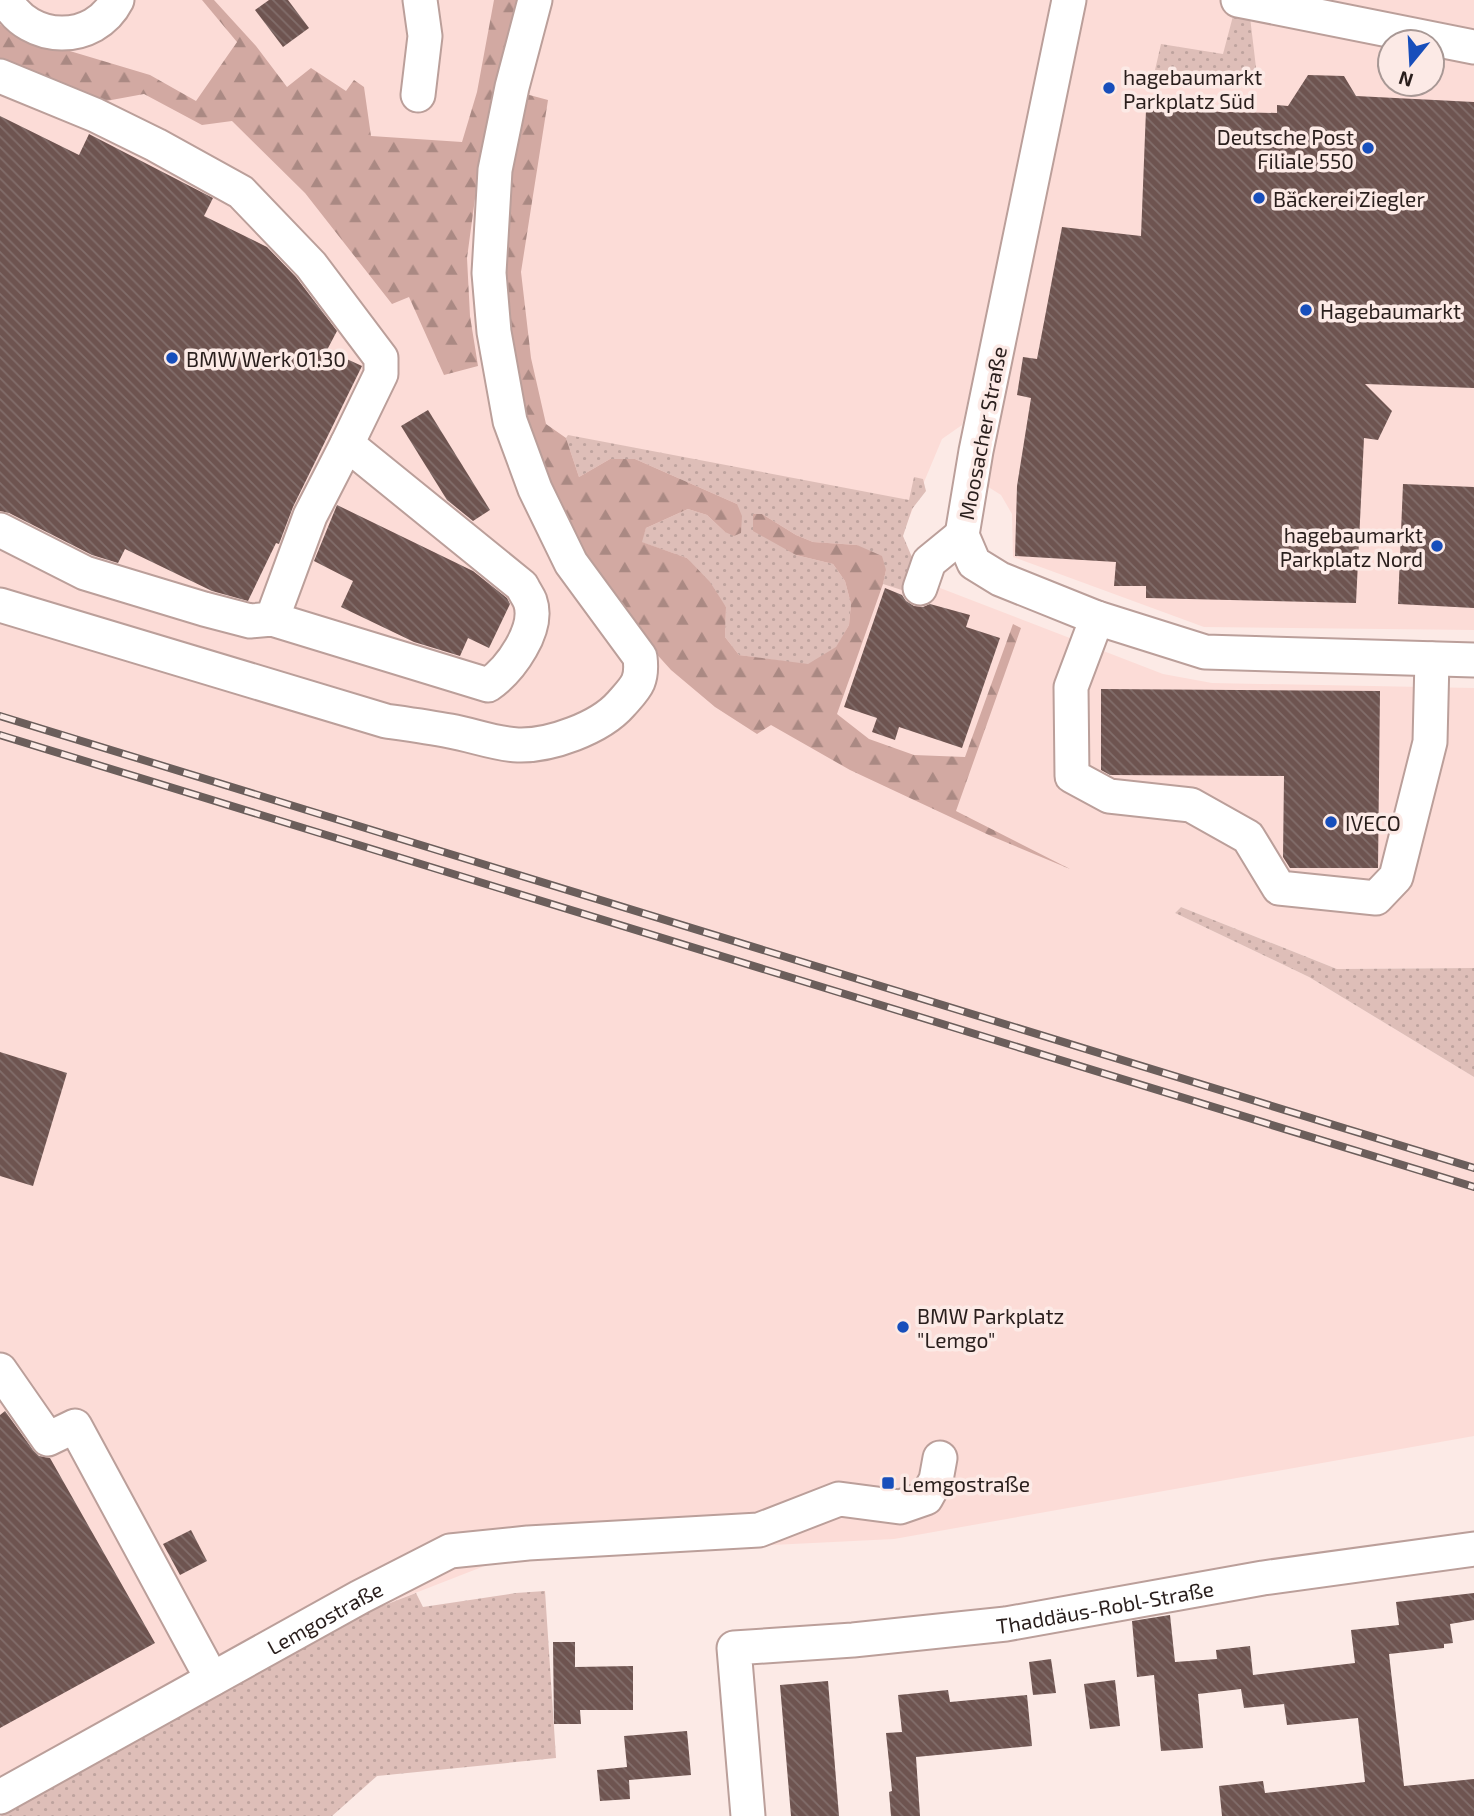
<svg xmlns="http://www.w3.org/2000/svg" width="1474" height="1816" font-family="'Exo 2',sans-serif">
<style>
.built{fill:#fcdcd7;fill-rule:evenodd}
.green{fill:url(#green-dots)}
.forest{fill:url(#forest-firs)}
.building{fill:url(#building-back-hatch)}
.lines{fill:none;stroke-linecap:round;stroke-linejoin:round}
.minor-casing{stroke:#bb9f9a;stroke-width:37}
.minor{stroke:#fff;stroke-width:33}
.rail-casing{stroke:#6b5e5b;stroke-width:8}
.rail{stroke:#fceae6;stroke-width:5;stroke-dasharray:16;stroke-linecap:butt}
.poi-dot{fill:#174ebb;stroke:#fceae6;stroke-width:2.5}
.labels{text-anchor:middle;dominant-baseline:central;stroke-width:7;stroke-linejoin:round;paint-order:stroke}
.poi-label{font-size:21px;fill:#291e1c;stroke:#fceae6;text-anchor:start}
.street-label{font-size:21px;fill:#291e1c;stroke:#fceae6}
</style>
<defs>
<pattern id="green-dots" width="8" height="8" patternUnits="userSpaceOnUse" patternTransform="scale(1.75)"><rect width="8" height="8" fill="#debeb8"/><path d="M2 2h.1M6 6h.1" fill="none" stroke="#bea39e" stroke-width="1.8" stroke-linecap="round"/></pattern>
<pattern id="forest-firs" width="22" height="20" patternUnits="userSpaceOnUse" patternTransform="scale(1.75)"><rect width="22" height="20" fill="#d2a9a2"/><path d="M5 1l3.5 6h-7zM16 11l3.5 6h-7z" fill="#aa8983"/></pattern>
<pattern id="building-back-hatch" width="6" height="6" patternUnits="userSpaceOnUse" patternTransform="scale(1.75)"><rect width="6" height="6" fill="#6e5450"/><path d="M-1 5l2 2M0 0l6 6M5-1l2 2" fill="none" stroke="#826e6b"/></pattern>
</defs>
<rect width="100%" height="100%" fill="#fceae6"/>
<g class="built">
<path d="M 0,0 L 1050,0 L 1024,157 L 962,425 L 942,439 L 888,568 L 1163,674 L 1212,683 L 1474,688 L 1474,968 L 1337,969 L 1181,907 L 1175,913 L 1309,977 L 1474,1077 L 1474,1436 L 894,1539 L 505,1558 L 364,1613 L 0,1814 Z"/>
<path d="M 1080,0 L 1474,0 L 1474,630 L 1204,627 L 1013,557 L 1012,514 L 1001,495 L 982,483 ZM 1390,42 L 1432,42 L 1432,84 L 1390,84 Z"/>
</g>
<g class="green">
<path d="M 1233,16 L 1250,17 L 1257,76 L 1155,70 L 1161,44 L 1223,54 Z"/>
<path d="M 568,435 L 909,500 L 914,477 L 923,479 L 926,491 L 912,509 L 903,536 L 914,562 L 905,591 L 883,584 L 886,570 L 857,545 L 813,542 L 796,535 L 762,514 L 796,555 L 833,564 L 845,581 L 851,604 L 849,625 L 836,648 L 808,665 L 739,655 L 725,637 L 726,607 L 687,558 L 641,542 L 646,528 L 688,509 L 707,515 L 725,532 L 737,504 L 635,459 L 610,459 L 579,477 L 566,438 Z"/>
<path d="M 1181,907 L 1337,969 L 1474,968 L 1474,1077 L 1309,977 L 1175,913 Z"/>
<path d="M 545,1591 L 556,1758 L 377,1776 L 332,1816 L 0,1816 L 364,1613 L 416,1593 L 423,1607 L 516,1593 Z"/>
</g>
<g class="forest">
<path d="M 202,0 L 214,0 L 256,46 L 287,87 L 311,68 L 346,91 L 354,80 L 364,87 L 371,136 L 462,142 L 477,92 L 494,0 L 524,0 L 476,191 L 467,258 L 470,316 L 478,366 L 444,375 L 409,297 L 392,304 L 305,193 L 232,121 L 202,125 L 144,94 L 106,101 L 0,58 L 0,24 L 13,34 L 150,75 L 196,101 L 237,42 Z"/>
<path d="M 522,93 L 548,100 L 521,272 L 531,358 L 546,424 L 566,438 L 579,477 L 610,459 L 635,459 L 737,504 L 742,516 L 741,533 L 734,536 L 725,532 L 707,515 L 688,509 L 646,528 L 642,542 L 687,558 L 710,582 L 726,607 L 725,637 L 739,655 L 808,664 L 836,647 L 849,625 L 851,604 L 845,581 L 833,564 L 796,555 L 753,531 L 753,514 L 762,514 L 796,535 L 813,542 L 857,545 L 882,556 L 886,570 L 883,584 L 837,714 L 869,739 L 914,755 L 965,757 L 1013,624 L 1021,628 L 956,811 L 1070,869 L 991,836 L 850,770 L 771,725 L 757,734 L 715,707 L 671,670 L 634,629 L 565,530 L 508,365 L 503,207 Z"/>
</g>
<g class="building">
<path d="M 269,0 L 288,0 L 309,28 L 283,47 L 255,10 Z"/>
<path d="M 1308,75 L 1344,76 L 1356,96 L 1474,102 L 1474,388 L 1365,384 L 1392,411 L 1378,440 L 1364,438 L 1356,603 L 1146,598 L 1146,586 L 1114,586 L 1116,562 L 1015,556 L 1017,486 L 1031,398 L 1017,395 L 1023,357 L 1037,359 L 1062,227 L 1141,236 L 1146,110 L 1277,113 L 1277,105 L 1288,106 Z"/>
<path d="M 0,116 L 79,155 L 89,134 L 213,198 L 204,216 L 267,247 L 296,277 L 337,331 L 327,350 L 362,366 L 293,507 L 279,544 L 276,543 L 248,601 L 212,591 L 125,549 L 118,563 L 92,555 L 9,513 L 0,511 Z"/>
<path d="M 428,410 L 490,510 L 473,521 L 447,500 L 401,426 Z"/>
<path d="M 1403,484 L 1474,487 L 1474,608 L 1398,604 Z"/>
<path d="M 337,505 L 473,571 L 507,598 L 510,604 L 489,648 L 468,638 L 460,656 L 414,642 L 341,607 L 353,581 L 314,561 Z"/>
<path d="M 885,588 L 902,595 L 906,601 L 914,606 L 923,607 L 930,604 L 970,615 L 966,627 L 1000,638 L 962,748 L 899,727 L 895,740 L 872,732 L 877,718 L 844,707 Z"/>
<path d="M 1101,689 L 1380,691 L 1378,868 L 1290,868 L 1283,857 L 1284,776 L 1110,775 L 1101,770 Z"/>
<path d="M 0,1052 L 67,1073 L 33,1186 L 0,1176 Z"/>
<path d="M 5,1411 L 33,1450 L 39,1456 L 50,1458 L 155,1643 L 0,1728 L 0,1415 Z"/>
<path d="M 191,1530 L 207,1561 L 180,1575 L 163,1544 Z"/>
<path d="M 1474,1593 L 1474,1620 L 1450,1624 L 1453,1643 L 1444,1644 L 1444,1648 L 1389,1654 L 1404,1786 L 1474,1779 L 1474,1816 L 1222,1816 L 1219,1786 L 1263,1781 L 1265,1793 L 1365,1782 L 1358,1718 L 1287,1725 L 1284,1704 L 1244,1708 L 1241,1689 L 1198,1694 L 1203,1748 L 1161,1751 L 1154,1675 L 1137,1677 L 1132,1621 L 1170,1615 L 1175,1662 L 1217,1659 L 1216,1650 L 1250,1646 L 1253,1675 L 1355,1663 L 1351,1630 L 1399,1625 L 1396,1602 Z"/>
<path d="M 553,1642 L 575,1642 L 575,1667 L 633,1666 L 633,1710 L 580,1710 L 581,1724 L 554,1724 Z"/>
<path d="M 1051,1659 L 1056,1693 L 1033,1695 L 1029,1662 Z"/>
<path d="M 1115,1680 L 1120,1726 L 1090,1729 L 1084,1684 Z"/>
<path d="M 828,1681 L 839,1816 L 791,1816 L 780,1685 Z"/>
<path d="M 948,1690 L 950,1702 L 1027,1695 L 1032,1746 L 916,1757 L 920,1816 L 891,1816 L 889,1792 L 892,1791 L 886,1733 L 902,1732 L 898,1695 Z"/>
<path d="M 687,1731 L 691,1775 L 629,1780 L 630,1799 L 600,1801 L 597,1770 L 627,1767 L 624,1736 Z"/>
</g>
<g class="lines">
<defs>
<g id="minor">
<path d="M 6,0 C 29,43 94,45 117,0"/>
<path d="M 1069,0 L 976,451 L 962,535 L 974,563 L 1000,579 L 1097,618 L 1205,652 L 1474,660"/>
<path d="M 1238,0 L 1474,47"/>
<path d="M 0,76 L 95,115 L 156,145 L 241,192 L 311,265 L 381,358 L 381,374 L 347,444"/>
<path d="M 418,95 L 425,36 L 420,0"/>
<path d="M 0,530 L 85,573 L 204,609 L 250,621 L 272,619 L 488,685 C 510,670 540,629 530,601 C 528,596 524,591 522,586 L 347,444 L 310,516 L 272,619"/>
<path d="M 920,588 L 929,562 L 962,535"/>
<path d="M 0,605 L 386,721 C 407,724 429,727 450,731 C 473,735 495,744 518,745 C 550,746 600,728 621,704 C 636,687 643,682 640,657 L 571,563 L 535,489 L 510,421 L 494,332 L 489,273 L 495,170 L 512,87 L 535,0"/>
<path d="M 1097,618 L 1071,687 L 1072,776 L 1109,796 L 1191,805 L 1248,837 L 1279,888 L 1376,898 L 1396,877 L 1430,742 L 1432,659"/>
<path d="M 0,1370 L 48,1439 L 75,1426 L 212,1679"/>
<path id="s1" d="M 0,1797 L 360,1597 L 450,1551 L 528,1543 L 759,1530 L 839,1499 L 900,1507 L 926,1498 L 936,1480 L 940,1458"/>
<path id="s2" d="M 748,1816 L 734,1648 L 853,1640 L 1006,1624 L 1263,1578 L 1474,1549"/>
</g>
</defs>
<use href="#minor" class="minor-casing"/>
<use href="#minor" class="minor"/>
<defs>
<g id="rail">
<path d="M 0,716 L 1474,1168"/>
<path d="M 0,735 L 1474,1187"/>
</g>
</defs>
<use href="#rail" class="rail-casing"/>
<use href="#rail" class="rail"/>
</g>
<g class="poi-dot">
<circle cx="1109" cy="88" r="7"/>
<circle cx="1368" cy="148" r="7"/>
<circle cx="1259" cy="198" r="7"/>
<circle cx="1306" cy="310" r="7"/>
<circle cx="172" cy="358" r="7"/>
<circle cx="1437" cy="546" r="7"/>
<circle cx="1331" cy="822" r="7"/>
<circle cx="903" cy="1327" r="7"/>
<rect x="881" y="1476" width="14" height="14" rx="3.5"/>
</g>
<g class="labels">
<g class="poi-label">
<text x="1123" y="76">hagebaumarkt<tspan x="1123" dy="24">Parkplatz Süd</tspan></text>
<text x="1354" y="136" text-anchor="end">Deutsche Post<tspan x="1354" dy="24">Filiale 550</tspan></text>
<text x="1273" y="198">Bäckerei Ziegler</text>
<text x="1320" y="310">Hagebaumarkt</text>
<text x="186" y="358">BMW Werk 01.30</text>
<text x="1423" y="534" text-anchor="end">hagebaumarkt<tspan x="1423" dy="24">Parkplatz Nord</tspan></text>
<text x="1345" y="822">IVECO</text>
<text x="917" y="1315">BMW Parkplatz<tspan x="917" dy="24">"Lemgo"</tspan></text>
<text x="902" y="1483">Lemgostraße</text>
</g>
<g class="street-label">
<text transform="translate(982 433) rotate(-79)">Moosacher Straße</text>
<text stroke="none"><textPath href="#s2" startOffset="542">Thaddäus-Robl-Straße</textPath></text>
<text stroke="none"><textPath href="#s1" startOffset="371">Lemgostraße</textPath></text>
</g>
</g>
<g transform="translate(1411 63) rotate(198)"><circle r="33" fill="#fceae6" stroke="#a89895" stroke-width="2"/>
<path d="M0-5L12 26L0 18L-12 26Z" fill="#174ebb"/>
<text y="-10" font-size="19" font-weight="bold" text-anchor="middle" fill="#291e1c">N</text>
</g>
</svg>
